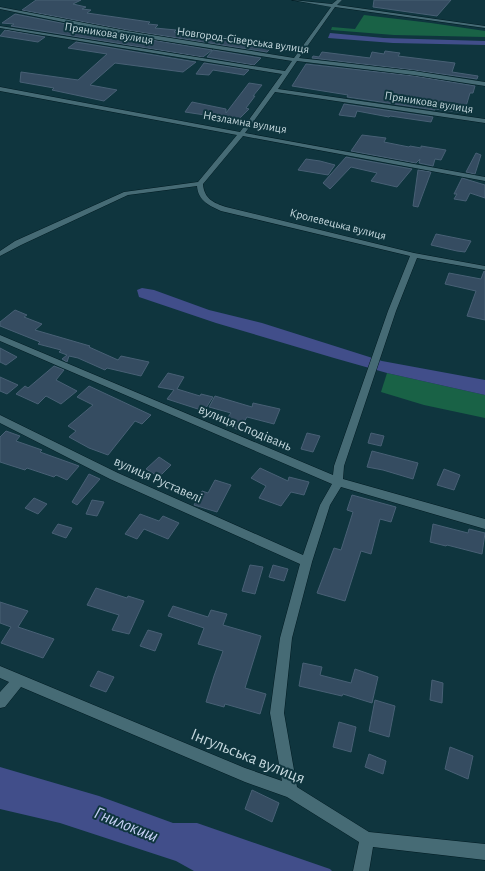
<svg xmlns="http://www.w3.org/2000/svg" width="485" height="871" font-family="'Alegreya Sans',sans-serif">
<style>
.green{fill:#196246}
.water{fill:#414e8a}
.building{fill:#354c61;stroke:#486075}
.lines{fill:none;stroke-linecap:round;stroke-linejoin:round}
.minor-casing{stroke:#011b22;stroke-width:1}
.minor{fill:#466b75;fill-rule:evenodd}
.labels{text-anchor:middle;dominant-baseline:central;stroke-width:4;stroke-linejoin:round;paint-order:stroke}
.far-street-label{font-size:12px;fill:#c4d7dd;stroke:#0f353e}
.street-label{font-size:14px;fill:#c4d7dd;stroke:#0f353e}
.near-street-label{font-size:17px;fill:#c4d7dd;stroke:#0f353e}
.near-water-label{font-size:18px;font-style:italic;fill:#c8d2f6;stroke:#0f353e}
</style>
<rect width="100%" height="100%" fill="#0f353e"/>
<g class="green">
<path d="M 364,15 L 431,23 L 485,31 L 485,37 L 394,35 L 331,30 L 332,27 L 355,29 Z"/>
<path d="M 387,373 L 485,395 L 485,418 L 424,405 L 381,392 Z"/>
</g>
<g class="water">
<path d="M 330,33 L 384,38 L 485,41 L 485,45 L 393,43 L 328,38 Z"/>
<path d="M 142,288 L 154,290 L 209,310 L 262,323 L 382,361 L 485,380 L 485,395 L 387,373 L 334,358 L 216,323 L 139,297 L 137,290 Z"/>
<path d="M 0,767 L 99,796 L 173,823 L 197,823 L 330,869 L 332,871 L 194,871 L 176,861 L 60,823 L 0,809 Z"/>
</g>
<g class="building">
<path d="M 36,0 L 81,0 L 73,4 L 86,7 L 82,9 L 91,10 L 87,13 L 150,22 L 148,24 L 158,25 L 155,28 L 176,30 L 174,32 L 213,37 L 215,35 L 256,41 L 253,44 L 273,46 L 267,52 L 127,30 L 22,10 Z"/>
<path d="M 374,0 L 451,0 L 437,16 L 373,7 Z"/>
<path d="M 15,14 L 127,36 L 212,50 L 203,57 L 11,26 L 14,24 L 2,23 Z"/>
<path d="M 5,30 L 45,37 L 38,42 L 0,36 Z"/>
<path d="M 76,42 L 196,62 L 183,72 L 115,63 L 90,85 L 117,90 L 104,101 L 52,90 L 54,88 L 20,82 L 21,72 L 78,80 L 107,54 L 68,48 Z"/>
<path d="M 213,50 L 261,58 L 254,65 L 207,57 Z"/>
<path d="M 385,51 L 400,53 L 398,56 L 455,63 L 452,72 L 478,76 L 477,79 L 414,70 L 312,58 L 313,56 L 319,57 L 322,52 L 370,58 L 372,52 L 384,54 Z"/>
<path d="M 204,63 L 249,70 L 244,75 L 213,70 L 209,75 L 196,74 Z"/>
<path d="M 306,64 L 414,76 L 475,86 L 473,93 L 470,93 L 464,113 L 435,109 L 435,110 L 347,97 L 348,95 L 292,86 Z"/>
<path d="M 249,83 L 262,85 L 253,96 L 255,96 L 246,108 L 249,109 L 238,120 L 185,112 L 192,102 L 226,109 L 226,113 Z"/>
<path d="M 344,104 L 433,117 L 431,122 L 390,116 L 389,117 L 357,111 L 355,117 L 339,115 Z"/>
<path d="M 362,135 L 386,138 L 384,142 L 409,147 L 410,146 L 421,148 L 421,146 L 446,150 L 441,160 L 435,159 L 433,166 L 419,163 L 420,159 L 416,163 L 351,151 Z"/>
<path d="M 476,153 L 481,155 L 475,174 L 466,172 Z"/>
<path d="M 346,157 L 412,169 L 397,187 L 371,181 L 377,173 L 351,167 L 330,189 L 323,183 Z"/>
<path d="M 306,159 L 320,161 L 335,165 L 328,175 L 298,170 Z"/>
<path d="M 418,170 L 431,172 L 418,207 L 413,206 Z"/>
<path d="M 462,178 L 485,185 L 485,198 L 470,193 L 466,201 L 454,199 L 457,194 L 454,194 Z"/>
<path d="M 436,234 L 471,241 L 465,252 L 457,251 L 431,245 Z"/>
<path d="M 484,271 L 485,271 L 485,320 L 467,316 L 476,291 L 445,284 L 449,273 L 481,279 Z"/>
<path d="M 15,310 L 27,315 L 24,317 L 42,324 L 35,330 L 90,346 L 89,347 L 118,360 L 121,356 L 149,362 L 141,376 L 107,368 L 105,370 L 78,358 L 69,356 L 67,362 L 62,359 L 67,355 L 59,352 L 61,350 L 38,344 L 40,342 L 0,326 L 0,322 Z"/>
<path d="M 0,348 L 17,357 L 6,365 L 0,362 Z"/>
<path d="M 54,366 L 64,370 L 56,380 L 77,391 L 61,404 L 46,396 L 38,404 L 16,394 L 25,386 L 28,388 Z"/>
<path d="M 168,373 L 184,377 L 177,389 L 200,396 L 201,394 L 213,397 L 204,411 L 167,399 L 174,390 L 158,387 Z"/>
<path d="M 0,377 L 18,385 L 7,394 L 0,391 Z"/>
<path d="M 89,386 L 151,415 L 142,424 L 135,421 L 108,455 L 89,448 L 69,437 L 76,431 L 68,426 L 93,405 L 77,397 Z"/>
<path d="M 215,396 L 252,407 L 253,403 L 280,409 L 274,424 L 247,417 L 239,430 L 223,424 L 231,413 L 209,407 Z"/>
<path d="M 6,431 L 20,436 L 16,441 L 42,450 L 40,452 L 79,466 L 67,480 L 56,475 L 54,477 L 27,468 L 25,470 L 0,462 L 0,437 Z"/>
<path d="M 307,433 L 320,436 L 313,452 L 301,449 Z"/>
<path d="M 371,433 L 384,436 L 381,446 L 368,443 Z"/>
<path d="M 372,451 L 418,463 L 413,479 L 383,470 L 367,467 Z"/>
<path d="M 159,457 L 171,465 L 159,477 L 146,469 Z"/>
<path d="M 260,468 L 288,481 L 289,477 L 309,482 L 304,495 L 291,492 L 281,506 L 259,498 L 266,486 L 251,478 Z"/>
<path d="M 444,469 L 460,475 L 454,490 L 437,485 Z"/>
<path d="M 89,474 L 100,479 L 77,505 L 72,502 Z"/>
<path d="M 215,480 L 231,485 L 217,512 L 194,505 L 202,491 L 208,493 Z"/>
<path d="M 352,495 L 396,507 L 391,522 L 380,519 L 371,554 L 361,551 L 345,601 L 317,593 L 334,548 L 341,550 L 353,512 L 347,510 Z"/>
<path d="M 34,498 L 47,504 L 38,514 L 25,508 Z"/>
<path d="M 92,500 L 104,502 L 97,516 L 86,514 Z"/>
<path d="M 140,514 L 159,521 L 163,516 L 179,523 L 168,539 L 144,529 L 137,539 L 125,534 Z"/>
<path d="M 58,524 L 72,528 L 66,538 L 52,533 Z"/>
<path d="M 433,524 L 468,533 L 469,529 L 485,533 L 482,554 L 447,545 L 446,546 L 430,542 Z"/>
<path d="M 250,565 L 263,567 L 255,594 L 242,591 Z"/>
<path d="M 273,565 L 288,569 L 284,581 L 269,577 Z"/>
<path d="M 96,588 L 127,598 L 128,596 L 144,601 L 129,634 L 112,630 L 119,615 L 87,605 Z"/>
<path d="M 0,602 L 28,611 L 18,627 L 54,639 L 43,658 L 1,643 L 11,627 L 0,623 Z"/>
<path d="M 173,606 L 208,617 L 211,610 L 227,614 L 223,625 L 261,636 L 245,688 L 266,694 L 260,714 L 225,704 L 224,707 L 206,702 L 214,676 L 223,651 L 198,644 L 204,628 L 168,616 Z"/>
<path d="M 148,630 L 162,634 L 155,651 L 140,646 Z"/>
<path d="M 303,663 L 322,667 L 320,675 L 351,683 L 355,669 L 378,677 L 372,703 L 343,694 L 342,696 L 299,686 Z"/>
<path d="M 98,671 L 114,677 L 106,692 L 90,686 Z"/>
<path d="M 432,680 L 443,683 L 442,703 L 430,700 Z"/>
<path d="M 375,700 L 395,706 L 389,737 L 369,731 Z"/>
<path d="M 339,722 L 356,727 L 351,752 L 333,747 Z"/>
<path d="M 450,747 L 473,756 L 468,779 L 445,769 Z"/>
<path d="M 369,754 L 386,761 L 383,774 L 365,767 Z"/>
<path d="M 252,790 L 279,803 L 272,822 L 245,809 Z"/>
</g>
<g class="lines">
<defs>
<path id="minor" d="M 292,0 L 332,4 L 337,0 L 342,0 L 337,5 L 485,26 L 485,28 L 335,7 L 299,58 L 414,71 L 485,82 L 485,86 L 414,75 L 297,61 L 278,89 L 485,119 L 485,123 L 275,92 L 245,133 L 485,177 L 485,181 L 243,136 L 203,184 C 204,199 214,203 226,207 L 414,253 L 485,266 L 485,270 L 417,258 L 396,311 L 344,466 L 343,479 L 485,519 L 485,529 L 341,487 L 330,505 L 312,562 L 292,638 L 284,713 L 297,787 L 369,832 L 485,844 L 485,860 L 373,847 L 369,871 L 353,871 L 359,842 L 287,797 L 245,782 L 21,687 L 5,707 L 0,708 L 0,692 L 9,682 L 0,678 L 0,666 L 245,768 L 282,781 L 270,713 L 280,638 L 300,564 L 110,479 L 0,423 L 0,415 L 118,473 L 303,555 L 320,505 L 332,484 L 0,341 L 0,335 L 333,475 L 334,466 L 388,311 L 410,256 L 221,211 C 210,206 198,201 197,186 L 128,195 L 21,245 L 0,256 L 0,251 L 15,241 L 124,192 L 198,182 L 237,135 L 0,91 L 0,87 L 240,132 L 282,74 L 0,28 L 0,26 L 285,71 L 292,61 L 127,35 L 0,9 L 0,7 L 127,31 L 294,58 L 331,7 Z"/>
</defs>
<use href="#minor" class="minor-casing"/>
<use href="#minor" class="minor"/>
</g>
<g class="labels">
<g class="far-street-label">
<text transform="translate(109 33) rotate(9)">Пряникова вулиця</text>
<text transform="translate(243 40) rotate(8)">Новгород-Сіверська вулиця</text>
<text transform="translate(429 102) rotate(9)">Пряникова вулиця</text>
<text transform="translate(245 122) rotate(10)">Незламна вулиця</text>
<text transform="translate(338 224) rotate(14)">Кролевецька вулиця</text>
</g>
<g class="street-label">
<text transform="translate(245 428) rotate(23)">вулиця Сподівань</text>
<text transform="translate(158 480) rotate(24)">вулиця Руставелі</text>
</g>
<g class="near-street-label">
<text transform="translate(248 756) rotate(22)">Інгульська вулиця</text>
</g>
<g class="near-water-label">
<text transform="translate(126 825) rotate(22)">Гнилокиш</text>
</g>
</g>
</svg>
